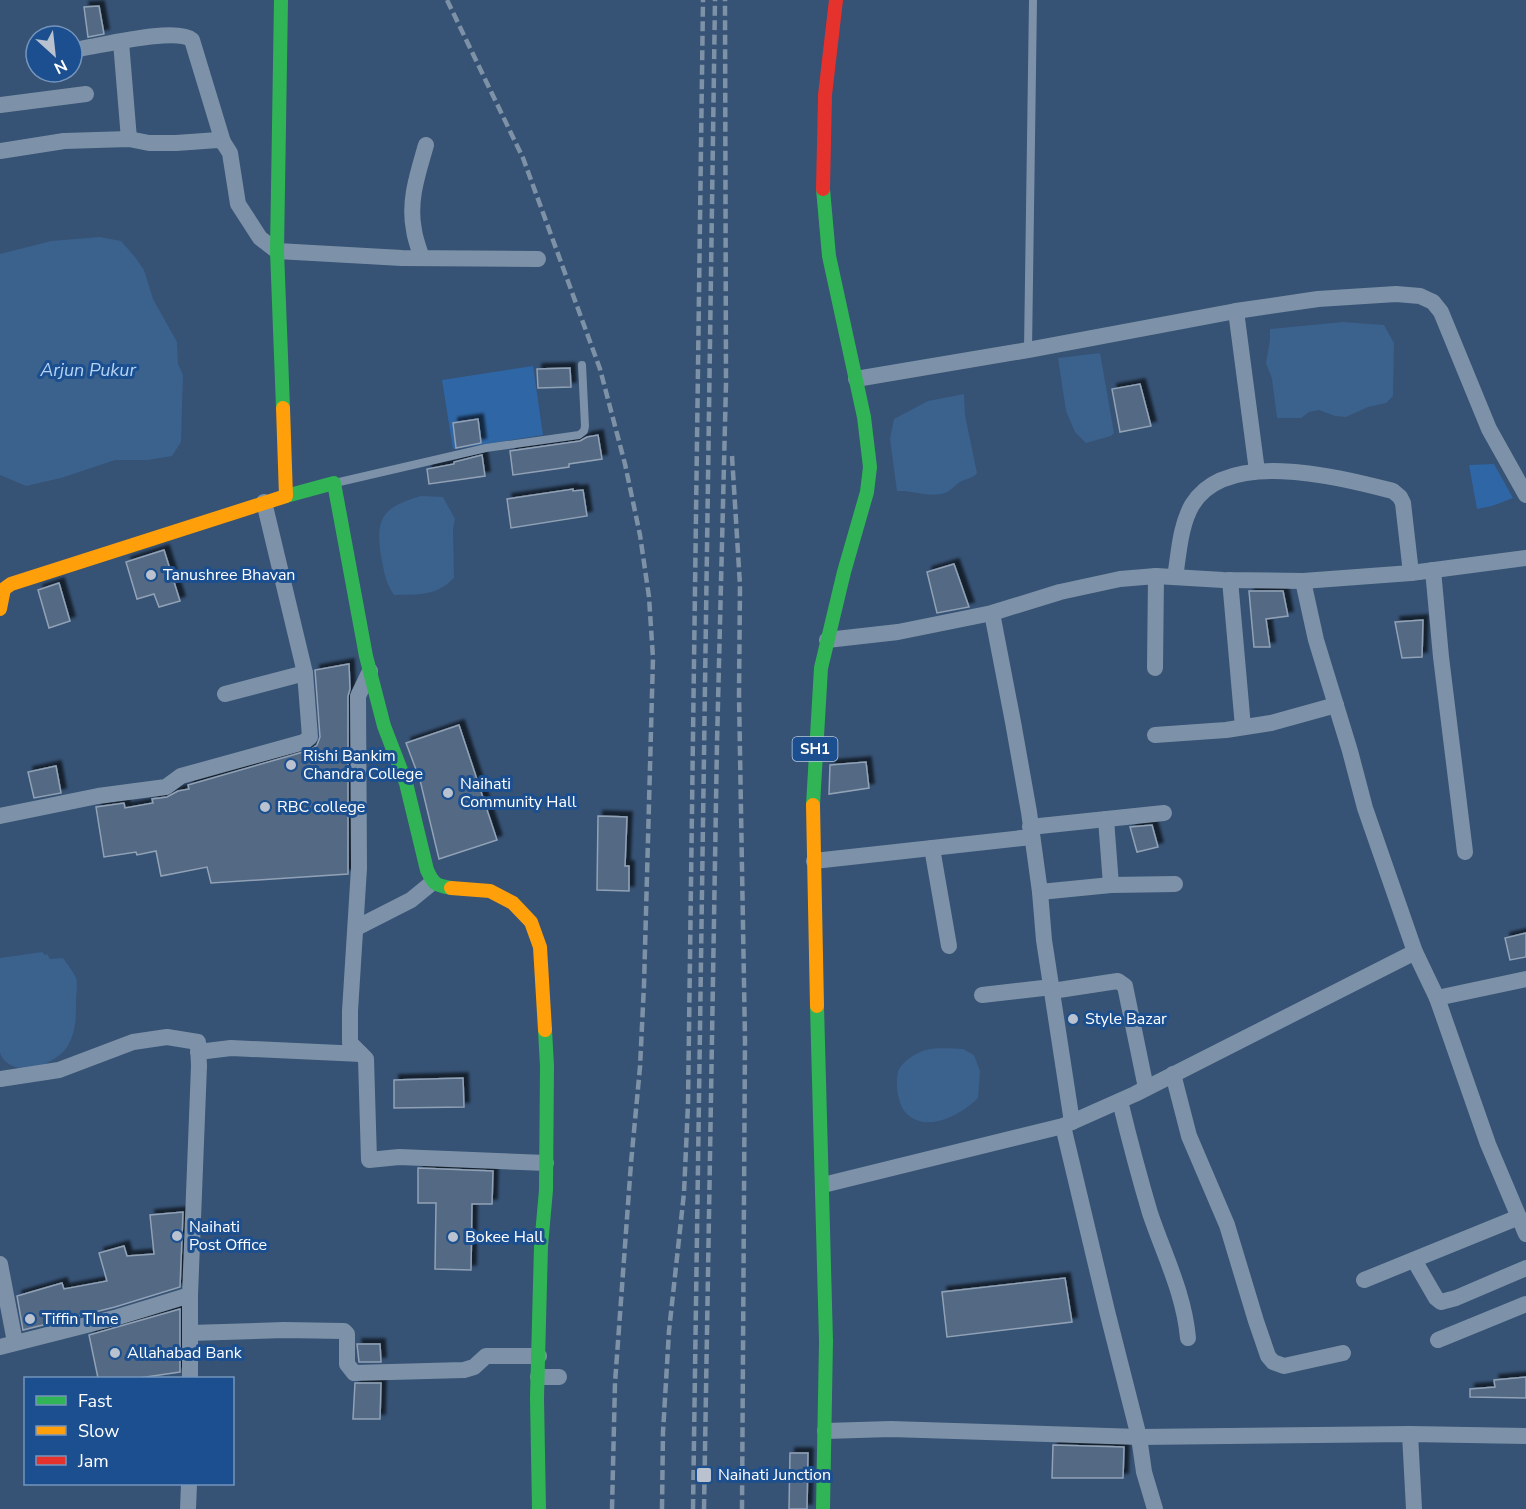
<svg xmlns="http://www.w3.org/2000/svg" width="1526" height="1509" font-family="'Nunito Sans',sans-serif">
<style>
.green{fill:#2f66a5}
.water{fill:#3b618d}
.building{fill:#526984;stroke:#92a2b6;stroke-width:1.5;filter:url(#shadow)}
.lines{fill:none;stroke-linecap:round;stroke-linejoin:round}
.lane{stroke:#7d92a8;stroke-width:8}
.street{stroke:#7d92a8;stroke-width:16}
.fast{stroke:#30b455;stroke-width:14}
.slow{stroke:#ff9f0a;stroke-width:14}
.jam{stroke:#e5322d;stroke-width:14}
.rail{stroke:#7e92a7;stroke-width:4.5;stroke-dasharray:10 4.5;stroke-linecap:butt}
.poi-dot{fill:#b9c2ce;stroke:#1b4f8f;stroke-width:2}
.labels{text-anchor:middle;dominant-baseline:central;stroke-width:6;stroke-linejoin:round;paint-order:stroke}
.shield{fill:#1b4f8f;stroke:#bbcadd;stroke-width:1.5}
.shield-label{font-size:15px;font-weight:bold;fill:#fff}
.poi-label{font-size:16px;fill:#fff;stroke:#1b4f8f;text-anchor:start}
.water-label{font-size:18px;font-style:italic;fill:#b5d3f5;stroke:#1b4f8f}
</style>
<defs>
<filter id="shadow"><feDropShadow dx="5" dy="-5" stdDeviation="1.5" flood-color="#0009"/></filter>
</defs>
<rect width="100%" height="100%" fill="#365274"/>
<g class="green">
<path d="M 533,366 L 543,435 L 453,449 L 442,380 Z"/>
<path d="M 1494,464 L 1513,498 L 1492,506 L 1477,509 L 1469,465 Z"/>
</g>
<g class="water">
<path d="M 100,237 L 121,241 L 135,257 L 144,270 L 153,299 L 177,342 L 178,364 L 183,375 L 182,408 L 181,442 L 172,456 L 148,460 L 115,460 L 61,478 L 26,486 L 0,475 L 0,254 L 51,241 Z"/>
<path d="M 1343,322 L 1384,325 L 1394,343 L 1393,396 L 1386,403 L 1368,407 L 1346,417 L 1335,416 L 1319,410 L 1309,412 L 1301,418 L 1277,418 L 1272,379 L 1266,363 L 1270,340 L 1270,329 Z"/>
<path d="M 1100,353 L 1114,433 L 1111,436 L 1086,443 L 1075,432 L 1066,411 L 1058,358 Z"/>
<path d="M 964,394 L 965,415 L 977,473 C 972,479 967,478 960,482 C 955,485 951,491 945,493 C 929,498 913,490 897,491 L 890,439 L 894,419 L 928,401 Z"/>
<path d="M 421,496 L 443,497 L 455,519 L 453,530 L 454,578 C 435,597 419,594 394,595 C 385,582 384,571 381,556 C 375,517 383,507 421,496 Z"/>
<path d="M 42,952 L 45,955 L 47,954 L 50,959 L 63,958 C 67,964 73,971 76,978 C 78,984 76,995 76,1002 C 76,1018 76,1033 67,1047 C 55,1066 10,1080 0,1053 L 0,958 Z"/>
<path d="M 963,1049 L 974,1055 L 980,1071 L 978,1098 C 962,1114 929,1133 908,1115 C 898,1107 895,1084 898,1072 C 901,1062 917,1052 926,1050 C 937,1047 952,1049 963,1049 Z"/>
</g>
<g class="building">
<path d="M 99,6 L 104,34 L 88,37 L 84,7 Z"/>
<path d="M 570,368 L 571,387 L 538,388 L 537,369 Z"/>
<path d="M 1140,384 L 1151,426 L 1120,432 L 1112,389 Z"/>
<path d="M 478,419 L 481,443 L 456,448 L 453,423 Z"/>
<path d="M 598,435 L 602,459 L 569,464 L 569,467 L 513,475 L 510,451 L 580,441 L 587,437 Z"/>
<path d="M 482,455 L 485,476 L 429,484 L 427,469 L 454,464 L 454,462 Z"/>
<path d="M 573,489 L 573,491 L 583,490 L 587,516 L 511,528 L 507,499 Z"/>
<path d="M 164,550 L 180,601 L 159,607 L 154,594 L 137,599 L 126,562 Z"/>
<path d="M 954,564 L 969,607 L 937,613 L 927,572 Z"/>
<path d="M 59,583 L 70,621 L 49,628 L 38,590 Z"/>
<path d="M 1249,591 L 1283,591 L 1288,616 L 1266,619 L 1270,647 L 1254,647 Z"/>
<path d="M 1423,620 L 1422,657 L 1402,658 L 1395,622 Z"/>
<path d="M 349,664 L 350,689 L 348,696 L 348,874 L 211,883 L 207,867 L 161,876 L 156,851 L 137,855 L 136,852 L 104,857 L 96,807 L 124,803 L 125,808 L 153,803 L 152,799 L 167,797 L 178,791 L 189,789 L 188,785 L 310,750 L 317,745 L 320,737 L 315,670 Z"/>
<path d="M 459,725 L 497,840 L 439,859 L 420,780 L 406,743 Z"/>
<path d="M 866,762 L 869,788 L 829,794 L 830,765 Z"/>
<path d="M 56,766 L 61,793 L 34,798 L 28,772 Z"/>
<path d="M 598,816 L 627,817 L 625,866 L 629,866 L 629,891 L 597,890 Z"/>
<path d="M 1152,825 L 1158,847 L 1137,852 L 1130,827 Z"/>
<path d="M 1526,933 L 1526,957 L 1510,960 L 1505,938 Z"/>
<path d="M 463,1078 L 464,1107 L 394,1108 L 394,1080 Z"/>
<path d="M 418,1168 L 493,1171 L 492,1204 L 472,1204 L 471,1270 L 435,1269 L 436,1203 L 418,1203 Z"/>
<path d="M 183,1212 L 180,1287 L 115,1307 L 23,1330 L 17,1296 L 62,1283 L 64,1289 L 107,1281 L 99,1253 L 124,1246 L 127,1256 L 154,1254 L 150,1215 Z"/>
<path d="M 1065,1278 L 1072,1322 L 947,1337 L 942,1292 Z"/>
<path d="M 180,1309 L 180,1372 L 139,1378 L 98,1378 L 89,1335 Z"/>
<path d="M 357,1344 L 380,1344 L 381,1362 L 359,1362 Z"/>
<path d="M 1526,1377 L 1526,1398 L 1470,1397 L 1470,1389 L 1495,1387 L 1494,1380 Z"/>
<path d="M 355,1383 L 381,1383 L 380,1419 L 353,1419 Z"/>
<path d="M 1053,1445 L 1124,1447 L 1123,1478 L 1052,1478 Z"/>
<path d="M 790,1453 L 808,1453 L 807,1509 L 789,1509 Z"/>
</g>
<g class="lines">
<g class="lane">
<path d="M 1028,350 L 1033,0"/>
<path d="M 335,483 L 486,448 L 579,435 L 584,431 L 585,426 L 582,365"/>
</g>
<g class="street">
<path d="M 121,42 L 129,139"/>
<path d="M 72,50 C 97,47 176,26 192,40 L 223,142"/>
<path d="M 0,105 L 86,94"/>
<path d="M 0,151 L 64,141 L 129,139 L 149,143 L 176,143 L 218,140 L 223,142 L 230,153 L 238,204 L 260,238 L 277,251 L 402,258 L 538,259"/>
<path d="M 422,258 C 419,249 415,239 414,230 C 408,201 418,173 426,145"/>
<path d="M 1236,311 L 1257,471"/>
<path d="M 856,379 L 1028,350 L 1236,311 L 1318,299 L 1396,294 L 1420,296 L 1433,302 L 1441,312 L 1489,429 L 1526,495"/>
<path d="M 1433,570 L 1441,657 L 1465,852"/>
<path d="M 1175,577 C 1179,553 1180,526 1192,505 C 1227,447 1341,478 1393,491 L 1400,497 L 1403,503 L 1411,573"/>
<path d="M 1230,580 L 1243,727"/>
<path d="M 1303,581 L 1316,640 L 1350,751 L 1365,808 L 1415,952"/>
<path d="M 992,613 L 1013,722 L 1029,812 L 1040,892 L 1044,940 L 1072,1122"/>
<path d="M 827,640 L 898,632 L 992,613 L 1060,592 L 1120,579 L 1156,576 L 1223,580 L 1303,581 L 1411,573 L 1526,558"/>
<path d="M 1155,668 L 1156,576"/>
<path d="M 225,694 L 305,673"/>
<path d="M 1155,735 L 1226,730 L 1271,723 L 1336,705"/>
<path d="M 0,816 L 98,796 L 166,787 L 181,776 L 304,742 L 310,737 L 305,673 L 264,502"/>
<path d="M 1106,819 L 1111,885"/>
<path d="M 1030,827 L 1164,813"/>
<path d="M 932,848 L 949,946"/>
<path d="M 814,861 L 1031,837"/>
<path d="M 1040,892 L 1111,885 L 1175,884"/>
<path d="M 356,928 L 411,900 L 433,882"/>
<path d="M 1052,991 L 1111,982 L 1118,981 L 1125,986 L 1146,1088"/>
<path d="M 982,995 L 1052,987"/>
<path d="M 1437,998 L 1488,1144 L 1526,1234"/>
<path d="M 198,1052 L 231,1048 L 361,1054 L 350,1043 L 350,1011 L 359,868 L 358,696 L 370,671"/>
<path d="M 361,1054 L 366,1059 L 369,1160 L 399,1157 L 546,1163"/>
<path d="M 1173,1074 L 1189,1136 L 1227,1225 L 1256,1321 L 1268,1356 L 1273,1362 L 1284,1366 L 1343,1353"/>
<path d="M 0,1079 L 59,1070 L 133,1042 L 167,1037 L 198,1042 L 199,1066 L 190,1295 L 118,1317 L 0,1347"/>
<path d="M 1120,1101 C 1129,1138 1139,1176 1150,1213 C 1164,1255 1184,1293 1188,1338"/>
<path d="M 1063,1126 L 1107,1311 L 1139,1437 L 1144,1472 L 1155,1509"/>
<path d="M 823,1185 L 1063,1126 L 1135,1094 L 1415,952 L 1437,998 L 1526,979"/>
<path d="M 1414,1260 L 1436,1298 L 1441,1302 L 1456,1298 L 1526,1268"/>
<path d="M 0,1264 L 15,1342"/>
<path d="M 1364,1280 L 1519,1217"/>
<path d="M 190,1333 L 284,1330 L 344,1331 L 347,1334 L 347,1364 L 354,1373 L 464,1370 L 474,1367 L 486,1356 L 539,1356"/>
<path d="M 1438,1340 L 1526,1304"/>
<path d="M 538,1377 L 559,1377"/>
<path d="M 190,1378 L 190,1295"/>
<path d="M 825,1431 L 891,1429 L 1139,1437 L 1410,1434 L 1526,1436"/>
<path d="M 1410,1434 L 1414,1509"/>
<path d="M 188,1509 L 189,1484"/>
</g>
<g class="fast">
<path d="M 281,0 L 277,251 L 283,408"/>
<path d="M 286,496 L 334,483 L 366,656 L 384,726 L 406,783 L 427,870 C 434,885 435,885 451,888"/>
<path d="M 813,805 L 821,668 L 844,572 L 867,492 L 870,467 L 864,417 L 829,256 L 823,189"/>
<path d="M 817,1006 L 826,1341 L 823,1509"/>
<path d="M 539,1509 L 537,1398 L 541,1246 L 546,1190 L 547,1066 L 545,1030"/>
</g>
<g class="slow">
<path d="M 0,609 L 4,589 L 11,584 L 286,496 L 283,408"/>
<path d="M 813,805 L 817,1006"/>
<path d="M 451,888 L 490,891 L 513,903 L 531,922 L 540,947 L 545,1030"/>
</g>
<path class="jam" d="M 823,189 L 825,95 L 836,0"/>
<g class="rail">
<path d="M 447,0 L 523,158 L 600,369 L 625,464 L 640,535 L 649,597 L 653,658 L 644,985 L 640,1067 L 631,1163 L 615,1383 L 612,1509"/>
<path d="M 732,456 L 740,585 L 739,695 L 745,1040 L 742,1509"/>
<path d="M 662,1509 L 663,1432 L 669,1331 L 684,1193 L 688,1104 L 703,0"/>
<path d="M 693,1509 L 715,0"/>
<path d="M 704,1509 L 717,743 L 726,384 L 725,0"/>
</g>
</g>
<g class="poi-dot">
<circle cx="151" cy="575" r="6"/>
<circle cx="291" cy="765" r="6"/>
<circle cx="448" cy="793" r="6"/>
<circle cx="265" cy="807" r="6"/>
<circle cx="1073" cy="1019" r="6"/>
<circle cx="177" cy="1236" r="6"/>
<circle cx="453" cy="1237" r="6"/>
<circle cx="30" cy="1319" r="6"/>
<circle cx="115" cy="1353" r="6"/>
<rect x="696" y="1467" width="16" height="16" rx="3"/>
</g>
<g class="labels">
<rect class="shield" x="792.5" y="737" width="45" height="24" rx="4.5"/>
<g class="shield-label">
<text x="815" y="749">SH1</text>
</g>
<g class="poi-label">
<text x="163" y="575">Tanushree Bhavan</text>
<text x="303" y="756">Rishi Bankim<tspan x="303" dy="18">Chandra College</tspan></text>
<text x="460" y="784">Naihati<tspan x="460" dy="18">Community Hall</tspan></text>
<text x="277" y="807">RBC college</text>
<text x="1085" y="1019">Style Bazar</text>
<text x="189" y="1227">Naihati<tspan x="189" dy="18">Post Office</tspan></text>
<text x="465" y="1237">Bokee Hall</text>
<text x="42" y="1319">Tiffin TIme</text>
<text x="127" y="1353">Allahabad Bank</text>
<text x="718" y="1475">Naihati Junction</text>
</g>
<g class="water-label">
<text x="88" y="370">Arjun Pukur</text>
</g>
</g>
<rect x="24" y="1377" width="210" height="108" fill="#1b4f8f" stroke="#7695bc" stroke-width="1.5"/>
<rect x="36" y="1396" width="30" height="9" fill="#30b455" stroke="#7695bc" stroke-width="1.5"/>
<text x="78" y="1407" font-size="18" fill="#ffffff">Fast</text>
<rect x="36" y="1426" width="30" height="9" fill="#ff9f0a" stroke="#7695bc" stroke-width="1.5"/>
<text x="78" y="1437" font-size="18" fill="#ffffff">Slow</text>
<rect x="36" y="1456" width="30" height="9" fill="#e5322d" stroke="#7695bc" stroke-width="1.5"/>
<text x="78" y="1467" font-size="18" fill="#ffffff">Jam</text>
<g transform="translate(54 54) rotate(153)"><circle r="28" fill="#1b4f8f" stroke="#7695bc" stroke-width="1.5"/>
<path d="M0-4.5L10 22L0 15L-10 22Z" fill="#b9c2ce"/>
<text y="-9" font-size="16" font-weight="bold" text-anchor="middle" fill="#ffffff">N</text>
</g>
</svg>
